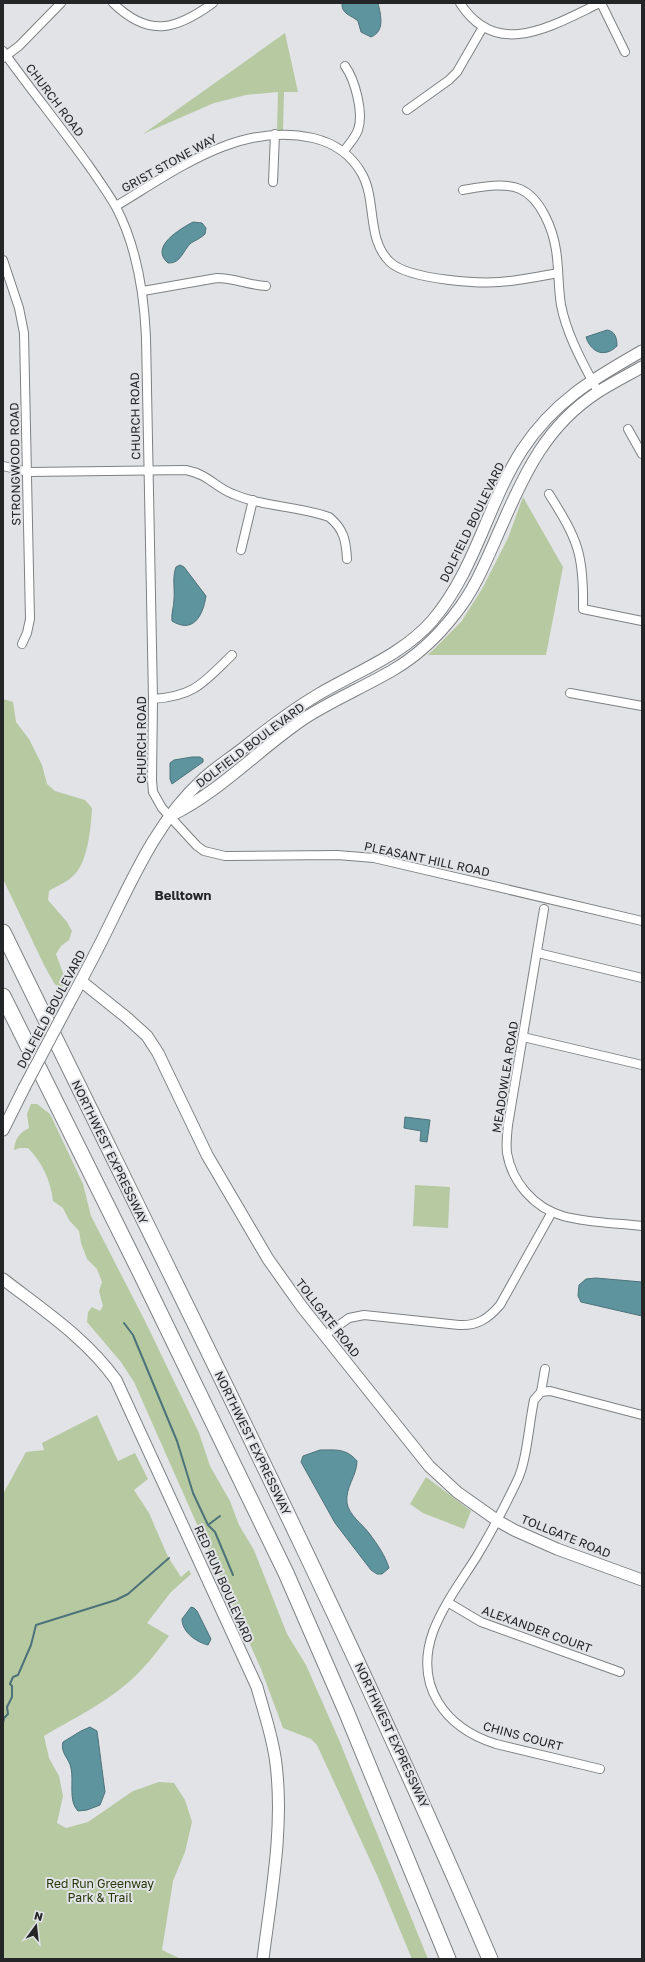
<svg xmlns="http://www.w3.org/2000/svg" width="645" height="1962" font-family="'Golos Text',sans-serif">
<style>
.green{fill:#b7c9a1}
.water{fill:#5e949e;stroke:#4d737a}
.lines{fill:none;stroke-linecap:round;stroke-linejoin:round}
.stream{stroke:#4d737a;stroke-width:2}
.street-casing{stroke:#7e8183;stroke-width:10}
.secondary-casing{stroke:#7e8183;stroke-width:13}
.highway-casing{stroke:#7e8183;stroke-width:17}
.street{stroke:#fff;stroke-width:8}
.secondary{stroke:#fff;stroke-width:11}
.highway{stroke:#fff;stroke-width:15}
.secondary-bridge-casing{stroke:#7e8183;stroke-width:13;stroke-linecap:butt}
.secondary-bridge{stroke:#fff;stroke-width:11}
.labels{text-anchor:middle;dominant-baseline:central;stroke-width:4;stroke-linejoin:round;paint-order:stroke}
.street-label{font-size:12px;fill:#242526;stroke:#e1e3e7}
.park-label{font-size:12px;fill:#263709;stroke:#e1e3e7}
.neighbourhood-label{font-size:13px;font-weight:bold;fill:#242526;stroke:#e1e3e7}
</style>
<rect width="100%" height="100%" fill="#e1e3e7"/>
<g class="green">
<path d="M 285,33 L 298,92 L 284,92 L 283,130 L 277,130 L 278,92 L 246,95 L 214,103 L 143,134 Z"/>
<path d="M 523,497 L 563,567 L 546,655 L 428,655 L 461,622 L 482,589 L 508,538 Z"/>
<path d="M 3,699 L 13,702 L 16,722 L 29,739 L 42,765 L 47,784 L 55,791 L 85,800 L 92,808 C 91,827 88,860 75,874 C 69,881 57,886 49,891 L 48,900 L 67,922 L 72,931 L 69,940 L 61,946 L 56,954 L 66,981 L 61,990 L 54,983 L 44,965 L 3,879 Z"/>
<path d="M 31,1104 L 37,1104 L 50,1114 L 83,1184 L 91,1216 L 145,1321 L 199,1433 L 210,1466 L 230,1501 L 239,1525 L 254,1550 L 287,1634 L 306,1665 L 339,1740 L 428,1959 L 412,1959 L 377,1875 L 317,1745 L 311,1739 L 283,1728 L 261,1669 L 134,1382 L 121,1362 L 87,1322 L 88,1312 L 92,1307 L 100,1311 L 103,1306 L 99,1291 L 102,1282 L 97,1269 L 87,1259 L 81,1243 L 79,1231 L 69,1220 L 63,1208 L 53,1201 C 51,1181 42,1162 28,1148 L 20,1148 L 14,1150 C 15,1139 19,1133 29,1128 L 27,1114 Z"/>
<path d="M 415,1185 L 450,1187 L 448,1228 L 413,1226 Z"/>
<path d="M 97,1415 L 118,1461 L 135,1453 L 148,1479 L 134,1490 L 149,1513 L 168,1557 L 181,1577 L 189,1570 L 191,1574 L 171,1592 L 147,1623 L 169,1636 C 160,1647 152,1659 142,1669 C 115,1699 77,1716 44,1736 L 49,1758 L 59,1776 L 63,1796 L 57,1823 L 66,1828 L 88,1822 L 133,1791 L 159,1782 L 174,1783 L 185,1800 L 192,1822 L 185,1852 L 173,1881 L 162,1950 L 181,1959 L 3,1959 L 3,1494 L 26,1452 L 44,1450 L 42,1443 Z"/>
<path d="M 426,1477 L 471,1511 L 464,1529 L 423,1513 L 410,1504 Z"/>
</g>
<g class="water">
<path d="M 342,3 L 378,3 C 381,16 385,31 371,37 L 361,32 L 358,21 C 351,15 341,14 342,3 Z"/>
<path d="M 193,222 L 202,223 L 206,228 L 205,234 C 201,238 196,240 191,243 C 183,250 181,264 168,263 C 149,247 180,229 193,222 Z"/>
<path d="M 607,330 C 615,331 617,338 617,346 C 605,358 591,353 586,337 Z"/>
<path d="M 180,565 L 184,567 L 206,596 C 203,616 193,634 172,621 C 171,613 174,607 174,599 C 175,589 172,577 176,567 Z"/>
<path d="M 192,757 L 200,757 L 203,759 L 203,762 L 172,784 L 170,779 L 170,763 L 174,760 Z"/>
<path d="M 405,1117 L 430,1120 L 427,1142 L 420,1141 L 421,1131 L 404,1128 Z"/>
<path d="M 596,1278 L 642,1282 L 642,1316 L 581,1302 L 578,1296 L 579,1285 L 586,1279 Z"/>
<path d="M 320,1450 C 336,1450 346,1448 357,1461 C 357,1476 345,1487 347,1503 C 349,1515 362,1524 369,1533 C 377,1544 385,1555 389,1568 L 382,1574 L 377,1574 L 371,1570 L 335,1523 L 301,1462 L 303,1456 Z"/>
<path d="M 191,1607 L 194,1608 L 197,1611 L 211,1639 L 208,1645 C 196,1642 182,1632 182,1619 Z"/>
<path d="M 90,1727 L 97,1731 L 105,1792 L 100,1805 L 87,1810 L 78,1811 C 68,1801 74,1781 71,1768 C 69,1758 60,1753 63,1742 L 81,1731 Z"/>
</g>
<g class="lines">
<g class="stream">
<path d="M 124,1323 L 133,1335 L 177,1441 L 193,1493 L 208,1525 L 215,1532 L 233,1575"/>
<path d="M 208,1525 L 220,1516"/>
<path d="M 3,1723 L 4,1718 L 8,1714 L 7,1707 L 12,1697 L 12,1686 L 10,1684 L 13,1677 L 18,1675 L 31,1645 L 36,1625 L 116,1600 L 128,1594 L 169,1558"/>
</g>
<defs>
<g id="street">
<path d="M 113,3 C 149,38 176,30 213,3"/>
<path d="M 460,3 C 497,61 553,25 600,3"/>
<path d="M 601,3 L 625,52"/>
<path d="M 3,51 C 31,90 61,127 89,166 C 98,179 108,193 116,207 C 137,247 144,292 146,337 L 153,699 L 152,780 L 153,792 L 162,808 L 197,846 L 204,851 L 225,856 L 337,855 L 374,858 L 642,921"/>
<path d="M 3,58 L 19,46 L 61,3"/>
<path d="M 407,110 L 449,80 L 457,72 L 483,27"/>
<path d="M 344,151 C 349,144 355,138 358,130 C 364,113 355,80 345,66"/>
<path d="M 273,182 L 275,134"/>
<path d="M 463,190 C 480,187 504,182 520,189 C 541,198 553,230 556,250 C 559,268 558,287 561,305 C 567,336 584,365 598,392"/>
<path d="M 116,206 C 175,171 239,121 313,138 C 334,143 351,154 362,174 C 377,201 366,239 390,262 C 409,280 484,285 510,281 C 526,279 542,276 558,273"/>
<path d="M 3,260 L 19,308 L 24,333 L 30,619 L 27,633 L 22,644"/>
<path d="M 143,291 L 217,278 C 234,278 249,285 266,286"/>
<path d="M 628,429 L 642,454"/>
<path d="M 3,466 L 28,472 L 186,470 C 210,475 214,487 233,494 C 263,507 298,506 329,517 C 344,529 346,541 347,559"/>
<path d="M 549,494 C 578,540 584,554 583,609 L 642,621"/>
<path d="M 241,550 L 253,500"/>
<path d="M 570,693 L 642,706"/>
<path d="M 153,699 C 195,696 203,683 232,655"/>
<path d="M 544,909 L 508,1125 C 507,1134 506,1144 507,1153 C 512,1182 534,1208 563,1216 C 588,1223 616,1223 642,1226"/>
<path d="M 538,953 L 642,978"/>
<path d="M 523,1037 L 642,1065"/>
<path d="M 325,1335 L 349,1318 L 364,1315 L 459,1325 C 477,1326 488,1319 500,1305 L 552,1212"/>
<path d="M 541,1392 L 545,1369"/>
<path d="M 449,1603 L 481,1622 L 620,1672"/>
<path d="M 600,1769 L 496,1744 C 445,1728 414,1686 433,1632 C 443,1605 462,1580 477,1556 C 492,1531 505,1506 517,1481 C 527,1461 529,1423 534,1400 L 541,1392 L 550,1391 L 642,1415"/>
</g>
<g id="secondary">
<path d="M 172,815 C 221,791 260,748 305,718 C 333,700 364,687 393,670 C 417,656 438,636 455,614 C 476,588 488,556 502,525 C 525,472 547,425 598,392 C 612,383 628,375 642,367"/>
<path d="M 81,981 L 126,1017 L 147,1036 L 158,1053 L 207,1155 L 268,1259 L 302,1307 L 429,1466 L 457,1492 L 498,1521 L 514,1530 L 557,1549 L 642,1580"/>
<path d="M 68,1005 C 82,979 96,953 109,926 C 135,873 159,819 203,779 C 215,768 229,759 242,749 C 267,729 292,710 319,694 C 358,671 402,655 432,621 C 475,571 487,505 522,450 C 554,401 593,379 642,351"/>
<path d="M 3,1130 L 24,1088"/>
<path d="M 3,1279 C 43,1310 86,1338 116,1380 L 257,1687 C 264,1713 273,1737 276,1764 C 284,1828 271,1895 263,1959"/>
</g>
<g id="highway">
<path d="M 3,932 C 169,1273 341,1610 490,1959"/>
<path d="M 3,996 L 140,1272 L 286,1573 L 346,1711 L 448,1959"/>
</g>
</defs>
<use href="#street" class="street-casing"/>
<use href="#secondary" class="secondary-casing"/>
<use href="#highway" class="highway-casing"/>
<use href="#street" class="street"/>
<use href="#secondary" class="secondary"/>
<use href="#highway" class="highway"/>
<defs>
<path id="secondary-bridge" d="M 24,1088 L 68,1005"/>
</defs>
<use href="#secondary-bridge" class="secondary-bridge-casing"/>
<use href="#secondary-bridge" class="secondary-bridge"/>
</g>
<g class="labels">
<g class="street-label">
<text transform="translate(55 100) rotate(53)">CHURCH ROAD</text>
<text transform="translate(169 163) rotate(-29)">GRIST STONE WAY</text>
<text transform="translate(135 416) rotate(-91)">CHURCH ROAD</text>
<text transform="translate(15 464) rotate(-91)">STRONGWOOD ROAD</text>
<text transform="translate(472 522) rotate(-64)">DOLFIELD BOULEVARD</text>
<text transform="translate(141 740) rotate(-90)">CHURCH ROAD</text>
<text transform="translate(250 745) rotate(-37)">DOLFIELD BOULEVARD</text>
<text transform="translate(427 859) rotate(12)">PLEASANT HILL ROAD</text>
<text transform="translate(51 1009) rotate(-62)">DOLFIELD BOULEVARD</text>
<text transform="translate(505 1077) rotate(-81)">MEADOWLEA ROAD</text>
<text transform="translate(110 1152) rotate(64)">NORTHWEST EXPRESSWAY</text>
<text transform="translate(328 1318) rotate(52)">TOLLGATE ROAD</text>
<text transform="translate(253 1443) rotate(64)">NORTHWEST EXPRESSWAY</text>
<text transform="translate(566 1536) rotate(22)">TOLLGATE ROAD</text>
<text transform="translate(224 1584) rotate(66)">RED RUN BOULEVARD</text>
<text transform="translate(537 1629) rotate(20)">ALEXANDER COURT</text>
<text transform="translate(392 1735) rotate(65)">NORTHWEST EXPRESSWAY</text>
<text transform="translate(523 1736) rotate(15)">CHINS COURT</text>
</g>
<g class="park-label">
<text x="100" y="1883">Red Run Greenway<tspan x="100" dy="14">Park &amp; Trail</tspan></text>
</g>
<g class="neighbourhood-label">
<text x="183" y="895">Belltown</text>
</g>
</g>
<rect width="645" height="1962" fill="none" stroke="#242526" stroke-width="8"/>
<g transform="translate(36 1926) rotate(15)" stroke="#e1e3e7" stroke-width="3" paint-order="stroke">
<path d="M0-3L7 15L0 10L-7 15Z" fill="#242526"/>
<text y="-6" font-size="11" font-weight="bold" text-anchor="middle" fill="#242526">N</text>
</g>
</svg>
